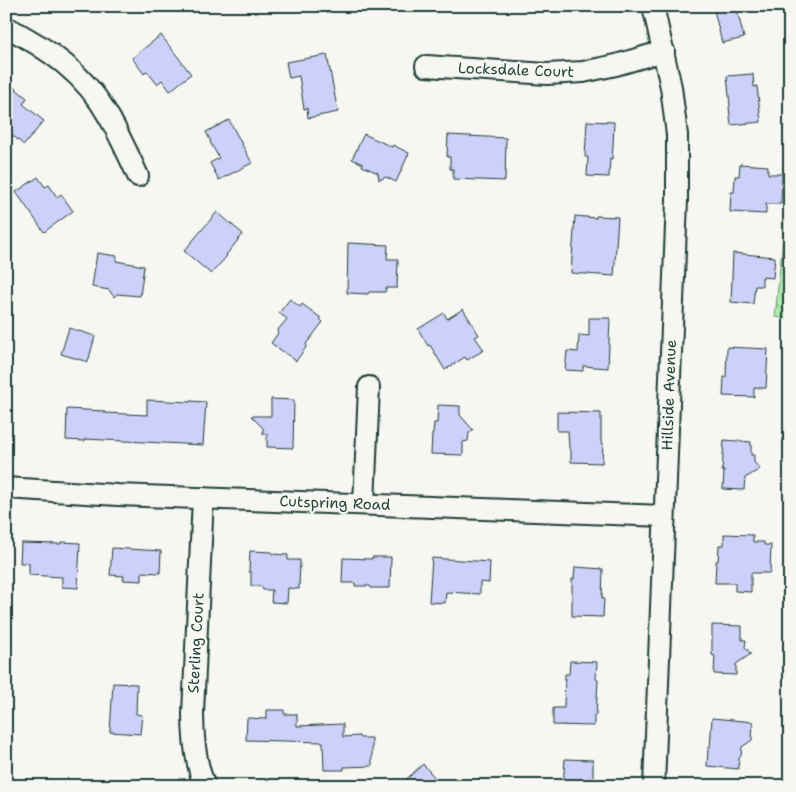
<svg xmlns="http://www.w3.org/2000/svg" width="796" height="792" font-family="'Shantell Sans',sans-serif">
<style>
.forest{fill:url(#forest-firs);stroke:#669472}
.building{fill:#cdd0f8;stroke:#1f3d34}
.lines{fill:none;stroke-linecap:round;stroke-linejoin:round}
.minor-casing{stroke:#1f3d34;stroke-width:24}
.minor{stroke:#f6f6f2;stroke-width:20}
.labels{text-anchor:middle;dominant-baseline:central;stroke-width:4.5;stroke-linejoin:round;paint-order:stroke}
.street-label{font-size:15px;fill:#1f3d34;stroke:#f6f6f2}
</style>
<defs>
<pattern id="forest-firs" width="22" height="20" patternUnits="userSpaceOnUse" patternTransform="scale(1.25)"><rect width="22" height="20" fill="#adeab1"/><path d="M5 1l3.5 6h-7zM16 11l3.5 6h-7z" fill="#94ca99"/></pattern>
</defs>
<rect width="100%" height="100%" fill="#f6f6f2"/>
<filter id="ink" filterUnits="userSpaceOnUse"><feTurbulence type="fractalNoise" baseFrequency=".02" numOctaves="2"/><feDisplacementMap in="SourceGraphic" scale="10" xChannelSelector="R" yChannelSelector="G"/><feConvolveMatrix kernelMatrix="1 2 1 2 8 2 1 2 1" color-interpolation-filters="sRGB"/></filter>
<g filter="url(#ink)">
<path class="forest" d="M 790,169 L 790,319 L 775,317 Z"/>
<g class="building">
<path d="M 713,6 L 736,6 L 744,38 L 722,43 Z"/>
<path d="M 161,35 L 191,74 L 170,91 L 162,80 L 157,84 L 147,71 L 144,74 L 132,58 Z"/>
<path d="M 327,55 L 338,112 L 308,118 L 307,108 L 304,109 L 299,76 L 289,78 L 286,62 Z"/>
<path d="M 753,74 L 754,87 L 757,86 L 761,122 L 731,125 L 729,107 L 730,106 L 727,76 Z"/>
<path d="M 6,81 L 27,98 L 23,104 L 44,121 L 24,145 L 6,130 Z"/>
<path d="M 229,120 L 252,163 L 219,180 L 210,163 L 219,158 L 210,142 L 211,142 L 206,132 Z"/>
<path d="M 587,121 L 614,122 L 613,146 L 612,159 L 610,158 L 609,177 L 587,176 L 588,157 L 585,157 Z"/>
<path d="M 364,134 L 392,147 L 393,145 L 409,153 L 396,182 L 386,177 L 379,180 L 378,173 L 362,166 L 363,164 L 352,159 Z"/>
<path d="M 448,135 L 506,138 L 505,181 L 453,179 L 453,169 L 450,169 L 450,157 L 447,157 Z"/>
<path d="M 740,164 L 768,166 L 768,174 L 782,174 L 781,204 L 766,204 L 766,214 L 730,212 L 731,192 L 734,192 L 735,176 L 739,176 Z"/>
<path d="M 38,177 L 45,187 L 49,185 L 57,197 L 61,194 L 73,211 L 44,232 L 16,192 Z"/>
<path d="M 217,212 L 243,234 L 226,255 L 227,256 L 211,274 L 184,251 Z"/>
<path d="M 575,216 L 596,218 L 596,216 L 618,217 L 614,276 L 571,273 Z"/>
<path d="M 348,243 L 388,245 L 387,259 L 398,259 L 397,288 L 386,288 L 385,292 L 369,292 L 368,294 L 347,293 Z"/>
<path d="M 97,253 L 117,256 L 116,261 L 144,266 L 140,296 L 117,294 L 114,297 L 109,290 L 92,287 Z"/>
<path d="M 733,253 L 775,257 L 773,278 L 762,277 L 762,286 L 755,286 L 753,304 L 731,302 Z"/>
<path d="M 290,299 L 300,307 L 302,304 L 321,318 L 320,319 L 323,322 L 306,344 L 307,346 L 296,361 L 271,343 L 278,333 L 277,331 L 287,319 L 279,313 Z"/>
<path d="M 463,309 L 479,335 L 475,337 L 484,350 L 467,360 L 465,357 L 445,370 L 430,345 L 428,346 L 418,329 L 444,313 L 447,319 Z"/>
<path d="M 589,318 L 610,318 L 608,368 L 583,366 L 583,371 L 565,370 L 567,351 L 578,352 L 579,335 L 589,336 Z"/>
<path d="M 69,328 L 95,336 L 88,362 L 61,354 Z"/>
<path d="M 727,347 L 768,349 L 766,388 L 754,388 L 754,397 L 723,396 L 724,377 L 726,377 Z"/>
<path d="M 271,399 L 294,400 L 293,448 L 267,447 L 267,434 L 263,434 L 263,428 L 251,416 L 271,416 Z"/>
<path d="M 147,400 L 190,402 L 190,401 L 206,402 L 203,445 L 85,439 L 85,441 L 66,440 L 67,409 L 104,411 L 104,413 L 147,415 Z"/>
<path d="M 438,405 L 460,406 L 460,415 L 473,430 L 469,433 L 468,441 L 463,442 L 463,455 L 431,454 L 432,434 L 433,434 L 434,423 L 437,423 Z"/>
<path d="M 557,412 L 601,413 L 601,443 L 603,443 L 602,463 L 571,462 L 571,451 L 569,448 L 568,431 L 557,431 Z"/>
<path d="M 724,440 L 751,442 L 751,455 L 754,455 L 754,462 L 760,469 L 745,478 L 744,490 L 723,489 L 724,471 L 722,471 Z"/>
<path d="M 724,534 L 753,535 L 753,542 L 764,542 L 764,545 L 771,545 L 770,573 L 751,573 L 751,592 L 735,591 L 735,583 L 715,583 L 716,561 L 718,561 L 719,545 L 724,545 Z"/>
<path d="M 61,542 L 80,543 L 78,588 L 62,587 L 62,577 L 29,575 L 29,563 L 20,563 L 21,543 L 61,544 Z"/>
<path d="M 112,548 L 161,551 L 160,573 L 142,572 L 142,581 L 123,580 L 124,576 L 110,575 Z"/>
<path d="M 250,551 L 272,552 L 272,554 L 288,555 L 288,560 L 300,560 L 299,589 L 288,588 L 287,603 L 271,602 L 272,590 L 263,590 L 261,586 L 251,586 L 251,572 L 249,572 Z"/>
<path d="M 372,557 L 391,557 L 390,588 L 371,588 L 370,586 L 355,586 L 355,583 L 342,583 L 343,558 L 372,559 Z"/>
<path d="M 432,558 L 490,562 L 489,583 L 480,582 L 480,594 L 446,592 L 445,603 L 429,602 Z"/>
<path d="M 575,567 L 603,569 L 602,598 L 604,598 L 603,617 L 572,616 L 572,579 L 574,579 Z"/>
<path d="M 712,625 L 742,626 L 742,640 L 746,640 L 745,647 L 751,654 L 736,664 L 736,675 L 714,674 L 715,656 L 712,655 Z"/>
<path d="M 570,661 L 597,662 L 596,679 L 598,680 L 596,715 L 594,715 L 594,726 L 553,725 L 553,708 L 564,708 L 565,674 L 569,674 Z"/>
<path d="M 113,683 L 137,684 L 136,714 L 142,715 L 140,734 L 110,732 Z"/>
<path d="M 267,710 L 284,710 L 284,714 L 297,714 L 297,726 L 343,724 L 343,737 L 359,736 L 360,738 L 372,738 L 372,766 L 344,767 L 344,770 L 324,770 L 323,742 L 246,740 L 247,718 L 267,719 Z"/>
<path d="M 712,718 L 753,722 L 752,740 L 742,747 L 741,756 L 739,758 L 738,769 L 707,766 L 708,748 L 710,748 Z"/>
<path d="M 565,759 L 593,760 L 593,779 L 588,778 L 587,786 L 563,786 Z"/>
<path d="M 423,764 L 442,786 L 399,786 Z"/>
</g>
<g class="lines">
<defs>
<g id="minor">
<path d="M 653,6 L 671,87 L 677,135 L 677,200 L 654,786"/>
<path d="M 6,27 C 48,48 86,75 109,117 C 120,136 129,156 138,176"/>
<path d="M 426,66 L 547,74 L 583,72 L 616,65 L 664,51"/>
<path d="M 6,488 L 118,495 L 664,516"/>
<path d="M 203,498 L 193,713 C 193,738 195,763 205,786"/>
<path d="M 364,504 L 369,387"/>
</g>
</defs>
<use href="#minor" class="minor-casing"/>
<use href="#minor" class="minor"/>
</g>
</g>
<g class="labels">
<g class="street-label">
<text transform="translate(516 70) rotate(2)">Locksdale Court</text>
<text transform="translate(669 395) rotate(-88)">Hillside Avenue</text>
<text transform="translate(335 503) rotate(2)">Cutspring Road</text>
<text transform="translate(196 643) rotate(-87)">Sterling Court</text>
</g>
</g>
<rect width="796" height="792" fill="none" stroke="#f6f6f2" stroke-width="25"/>
<rect x="12" y="12" width="771" height="767" fill="none" stroke="#1f3d34" stroke-width="2" filter="url(#ink)"/>
</svg>
